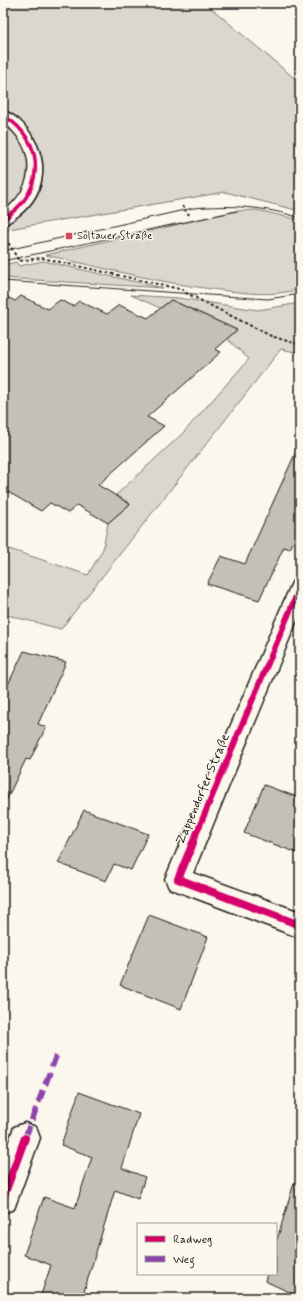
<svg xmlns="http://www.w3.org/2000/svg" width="303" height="1301" font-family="Mynerve,sans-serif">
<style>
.green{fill:#dad7ce;stroke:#7b7a75}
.building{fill:#c3c0b8;stroke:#1c1c1c}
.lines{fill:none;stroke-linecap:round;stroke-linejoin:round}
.street-casing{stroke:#1c1c1c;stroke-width:3}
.path-far1{stroke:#1c1c1c;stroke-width:1.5;stroke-dasharray:2.5 2;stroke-linecap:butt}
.path{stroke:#1c1c1c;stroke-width:2;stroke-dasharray:3 2.5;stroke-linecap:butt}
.street{fill:#fbf7ec;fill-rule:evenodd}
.tram{stroke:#1c1c1c;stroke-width:1}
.quiet{stroke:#8e44ad;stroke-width:6;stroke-dasharray:13 6;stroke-linecap:butt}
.cycleway-far3-casing{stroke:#fbf7ec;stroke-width:5}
.cycleway-far2-casing{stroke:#fbf7ec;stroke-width:6}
.cycleway-far1-casing{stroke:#fbf7ec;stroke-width:8}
.cycleway-casing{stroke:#fbf7ec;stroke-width:10}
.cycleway-far3{stroke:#d6006c;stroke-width:3.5}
.cycleway-far2{stroke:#d6006c;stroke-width:4.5}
.cycleway-far1{stroke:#d6006c;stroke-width:6}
.cycleway{stroke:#d6006c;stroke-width:8}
.poi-dot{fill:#d1495b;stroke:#fbf7ec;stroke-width:1.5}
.labels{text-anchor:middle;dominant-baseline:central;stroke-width:3;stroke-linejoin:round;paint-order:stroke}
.far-poi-label{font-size:11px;fill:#1c1c1c;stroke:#fbf7ec;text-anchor:start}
.street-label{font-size:13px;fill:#1c1c1c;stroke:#fbf7ec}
</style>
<rect width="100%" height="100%" fill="#fbf7ec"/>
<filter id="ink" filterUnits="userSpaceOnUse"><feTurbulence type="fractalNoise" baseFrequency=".025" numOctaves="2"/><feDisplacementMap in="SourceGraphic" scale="8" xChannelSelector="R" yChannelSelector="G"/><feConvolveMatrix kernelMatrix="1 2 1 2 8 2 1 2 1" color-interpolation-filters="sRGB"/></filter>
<g filter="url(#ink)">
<g class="green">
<path d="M 3,3 L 205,3 L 300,83 L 300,211 L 225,192 L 3,230 Z"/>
<path d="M 257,210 L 300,220 L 300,289 C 272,297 247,293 219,290 C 160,283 103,268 46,255 L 235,211 Z"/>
<path d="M 43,261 L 163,288 L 3,278 L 3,265 L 16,262 L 19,266 Z"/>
<path d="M 131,295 L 178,298 L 258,310 L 300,303 L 300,353 L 281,349 L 61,629 L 3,614 L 3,547 L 88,575 L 103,549 L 108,523 L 130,504 L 116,495 L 183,433 L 249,359 L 227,339 L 237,330 L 171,300 L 160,308 Z"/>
</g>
<g class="building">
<path d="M 3,295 L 15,301 L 21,296 L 48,309 L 60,300 L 73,306 L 79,301 L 107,314 L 119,305 L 148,318 L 171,300 L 237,330 L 215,349 L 221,352 L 147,417 L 164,426 L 98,485 L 130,504 L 108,523 L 77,505 L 68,513 L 50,503 L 41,511 L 3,489 Z"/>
<path d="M 300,443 L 300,527 L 290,549 L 284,547 L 259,600 L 207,584 L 221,556 L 245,564 Z"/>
<path d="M 24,651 L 66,662 L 38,724 L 46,727 L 30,760 L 26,759 L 3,807 L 3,695 Z"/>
<path d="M 264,785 L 300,798 L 300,854 L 244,833 Z"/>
<path d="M 84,810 L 148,834 L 131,870 L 114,864 L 106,881 L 58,863 Z"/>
<path d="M 149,915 L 208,937 L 181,1009 L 120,985 Z"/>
<path d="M 79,1092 L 139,1114 L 122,1168 L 145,1177 L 138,1199 L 115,1190 L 82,1298 L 40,1298 L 51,1265 L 24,1255 L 44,1197 L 75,1208 L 92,1157 L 61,1145 Z"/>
<path d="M 294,1183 L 300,1183 L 300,1297 L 265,1281 L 267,1274 L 276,1274 L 276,1243 Z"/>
</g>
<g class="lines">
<defs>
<g id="street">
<path d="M 3,111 C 12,113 22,122 27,129 C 49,157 48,192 19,215 C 13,219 9,223 3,225 L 3,212 C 37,186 37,148 3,122 Z"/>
<path d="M 300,579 L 300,613 L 193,873 L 300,912 L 300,938 L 169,888 L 165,879 L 290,587 L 293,581 Z"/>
<path d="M 25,1123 L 36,1127 L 40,1138 L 14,1209 L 3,1213 L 3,1157 L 14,1127 Z"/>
</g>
</defs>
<use href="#street" class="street-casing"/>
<path class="path-far1" d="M 182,206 L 188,214"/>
<g class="path">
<path d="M 188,213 L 189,215"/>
<path d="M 3,241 L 9,244 L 19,261 L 42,258 L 184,290 L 186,293 L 271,336 L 300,345"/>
</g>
<use href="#street" class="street"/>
<g class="tram">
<path d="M 3,251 L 193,208 C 230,205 265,206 300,218"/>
<path d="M 3,261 L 237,211"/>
<path d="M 3,281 L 268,299 L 300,294"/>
</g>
<path class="quiet" d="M 25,1138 L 56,1056"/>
<defs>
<path id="cycleway-far3" d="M 3,115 C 9,119 15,123 20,129 C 45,156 38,193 10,214"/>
<path id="cycleway-far2" d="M 3,220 L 11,213"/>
<path id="cycleway-far1" d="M 192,844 L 300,587"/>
<g id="cycleway">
<path d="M 193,843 L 178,879 L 300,925"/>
<path d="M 3,1198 L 25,1138"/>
</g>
</defs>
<use href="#cycleway-far3" class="cycleway-far3-casing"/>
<use href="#cycleway-far2" class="cycleway-far2-casing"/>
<use href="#cycleway-far1" class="cycleway-far1-casing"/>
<use href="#cycleway" class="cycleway-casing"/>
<use href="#cycleway-far3" class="cycleway-far3"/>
<use href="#cycleway-far2" class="cycleway-far2"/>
<use href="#cycleway-far1" class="cycleway-far1"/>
<use href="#cycleway" class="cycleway"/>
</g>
</g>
<rect class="poi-dot" x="65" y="232" width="8" height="8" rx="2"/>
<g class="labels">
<g class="far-poi-label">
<text x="77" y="236">Soltauer Straße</text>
</g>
<g class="street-label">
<text transform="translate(203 789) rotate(-67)">Zappendorfer Straße</text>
</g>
</g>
<rect width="303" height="1301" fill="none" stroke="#fbf7ec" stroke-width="16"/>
<rect x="8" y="8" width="287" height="1285" fill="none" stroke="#1c1c1c" stroke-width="1.5" filter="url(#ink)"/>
<rect x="137" y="1223" width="140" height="52" fill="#fbf7ec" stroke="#a29f99"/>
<rect x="145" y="1236" width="20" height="6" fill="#d6006c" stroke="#a29f99"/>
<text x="173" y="1243" font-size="12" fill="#1c1c1c">Radweg</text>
<rect x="145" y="1256" width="20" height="6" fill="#8e44ad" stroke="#a29f99"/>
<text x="173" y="1263" font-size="12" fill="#1c1c1c">Weg</text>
</svg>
